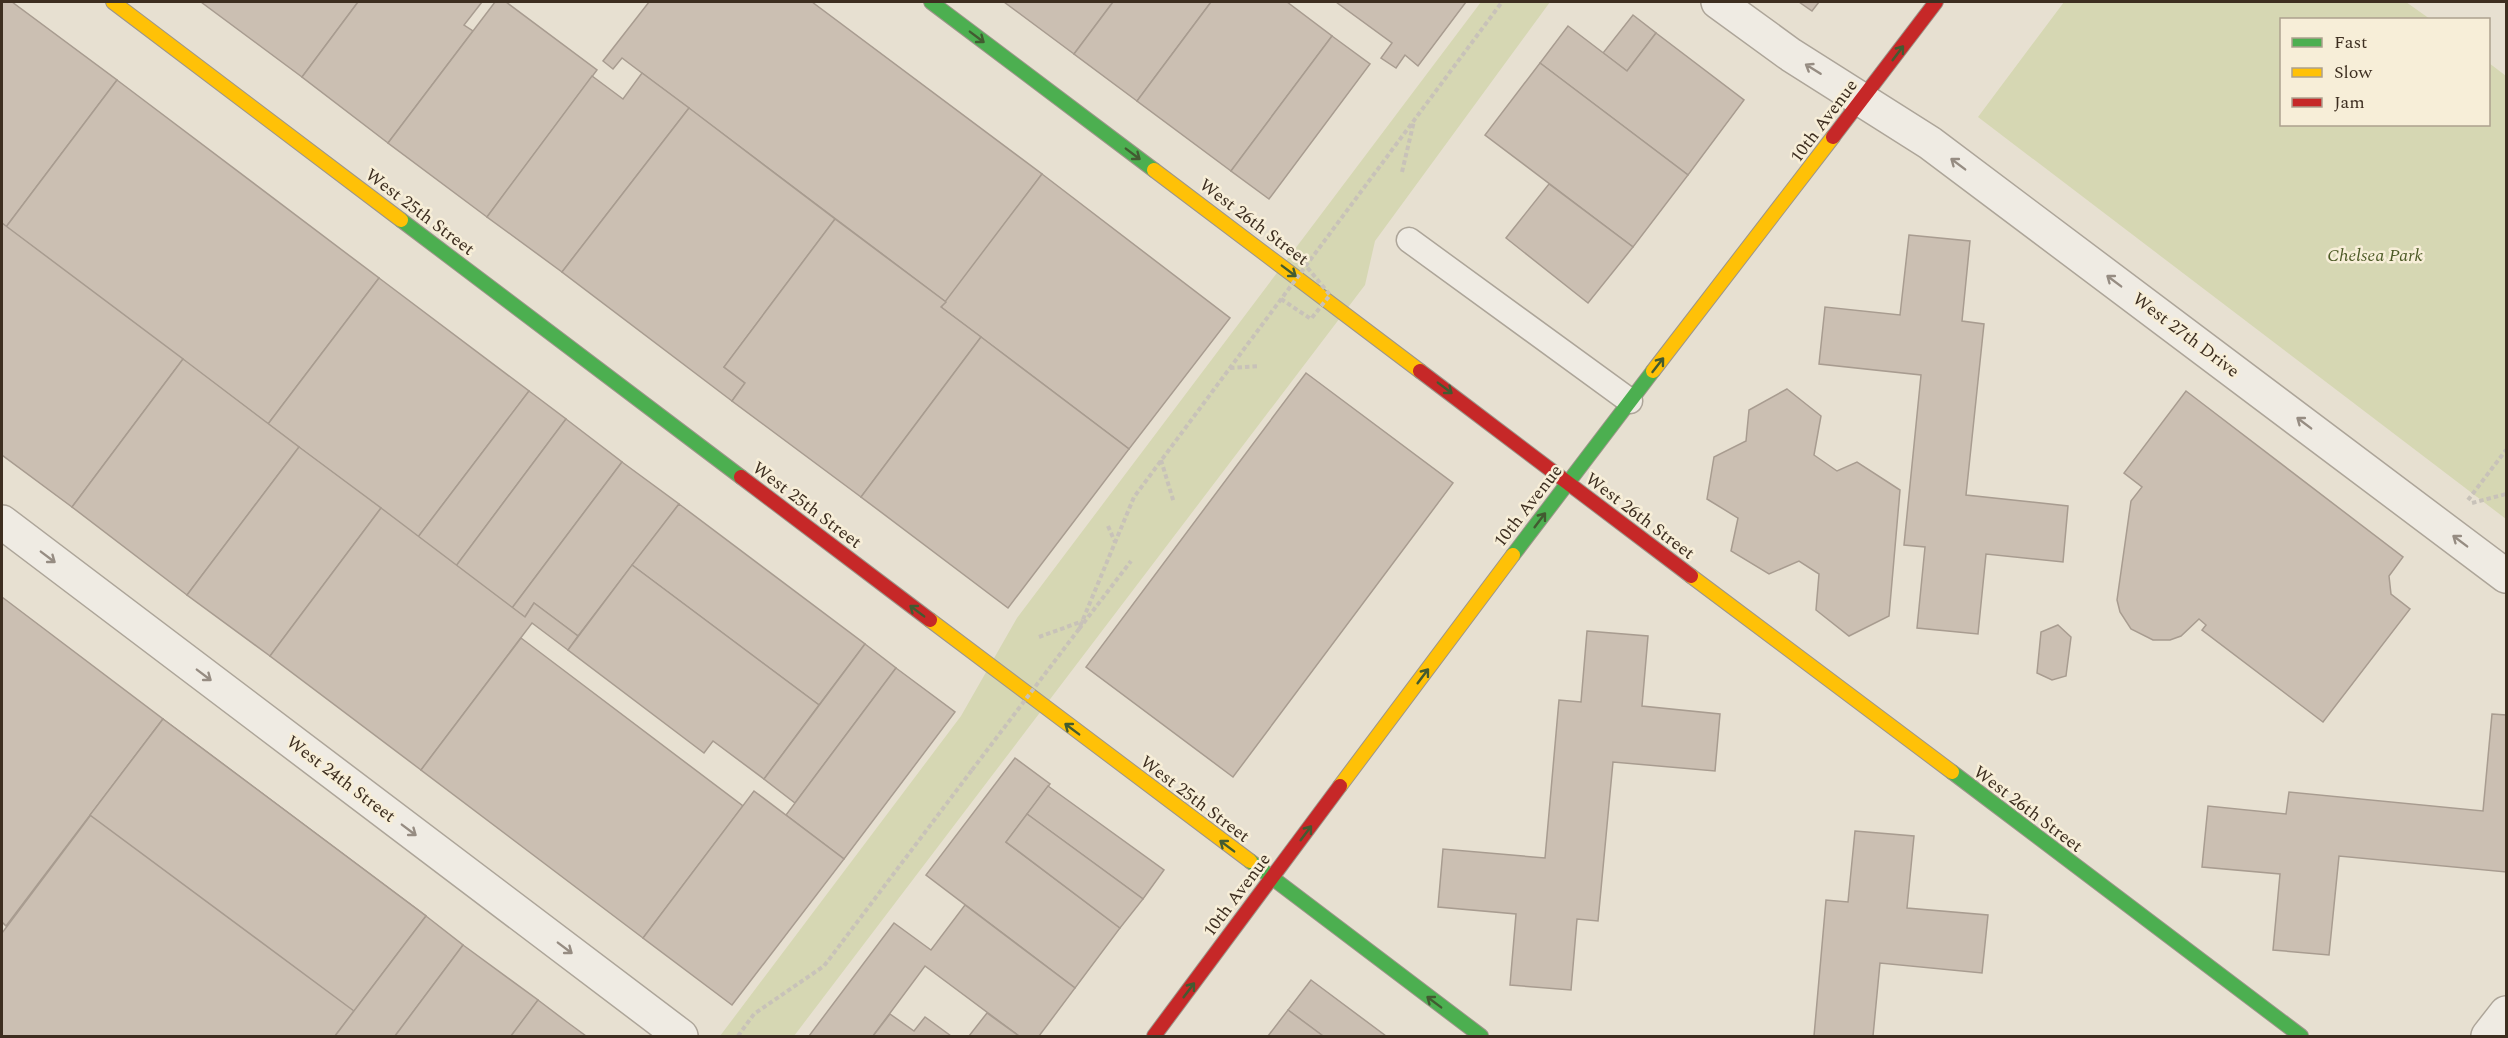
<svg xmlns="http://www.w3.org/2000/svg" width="2508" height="1038" font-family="Spectral,serif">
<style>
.green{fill:#d6d7b3}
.building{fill:#cbbfb2;stroke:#a89c90;stroke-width:1.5}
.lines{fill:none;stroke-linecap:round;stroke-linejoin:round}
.lane-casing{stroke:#ada599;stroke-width:27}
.street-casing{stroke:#ada599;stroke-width:36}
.fast-casing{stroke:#9c958a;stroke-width:16}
.slow-casing{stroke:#9c958a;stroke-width:16}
.jam-casing{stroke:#9c958a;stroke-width:16}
.path{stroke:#c8c2b9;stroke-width:4;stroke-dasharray:4.5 3;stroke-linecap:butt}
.lane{stroke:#efebe3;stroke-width:24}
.street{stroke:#efebe3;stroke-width:33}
.fast{stroke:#4caf50;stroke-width:14}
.slow{stroke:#ffc107;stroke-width:14}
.jam{stroke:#c62828;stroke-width:14}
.path-bridge{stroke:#c8c2b9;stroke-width:4;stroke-dasharray:4.5 3;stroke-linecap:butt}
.oneway{stroke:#425b31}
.oneway2{stroke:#968c82}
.labels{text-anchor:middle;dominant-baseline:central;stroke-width:5;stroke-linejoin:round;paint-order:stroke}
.street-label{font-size:18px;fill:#3d2e20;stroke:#f7eed8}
.park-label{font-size:18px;font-style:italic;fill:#4d5a26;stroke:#f7eed8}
</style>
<rect width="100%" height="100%" fill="#e7e0d1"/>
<g class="green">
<path d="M 1481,2 L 1550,2 L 1375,241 L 1365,285 L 794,1036 L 720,1036 L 961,716 L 1017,618 Z"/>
<path d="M 2064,2 L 2406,2 L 2430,19 L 2282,20 L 2282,124 L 2488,124 L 2489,63 L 2506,76 L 2506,519 L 1978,117 Z"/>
</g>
<g class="building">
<path d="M 2,2 L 12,2 L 117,80 L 6,227 L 2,223 Z"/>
<path d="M 201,2 L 358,2 L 302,77 Z"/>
<path d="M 358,2 L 482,2 L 464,25 L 473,31 L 388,143 L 302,77 Z"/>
<path d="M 495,2 L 506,2 L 597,70 L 487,217 L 388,143 Z"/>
<path d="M 649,2 L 812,2 L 1042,174 L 946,302 L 622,58 L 613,69 L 603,61 Z"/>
<path d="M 1004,2 L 1113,2 L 1074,54 Z"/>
<path d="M 1113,2 L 1211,2 L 1137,101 L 1074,54 Z"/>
<path d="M 1211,2 L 1287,2 L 1332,36 L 1231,171 L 1137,101 Z"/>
<path d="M 1336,2 L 1466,2 L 1418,66 L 1405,55 L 1396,68 L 1381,58 L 1392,43 Z"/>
<path d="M 1799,2 L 1819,2 L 1812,11 Z"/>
<path d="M 1633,15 L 1656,33 L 1627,71 L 1603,53 Z"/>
<path d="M 1568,26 L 1627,71 L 1656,33 L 1744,100 L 1688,175 L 1540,63 Z"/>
<path d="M 1332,36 L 1370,64 L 1269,199 L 1231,171 Z"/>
<path d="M 1540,63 L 1688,175 L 1633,247 L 1485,135 Z"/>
<path d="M 642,73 L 689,108 L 562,272 L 487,217 L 592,76 L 623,99 Z"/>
<path d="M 117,80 L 379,278 L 268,424 L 6,227 Z"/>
<path d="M 689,108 L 835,219 L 724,367 L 745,383 L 732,401 L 562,272 Z"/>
<path d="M 1042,174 L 1230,318 L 1129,449 L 941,307 Z"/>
<path d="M 1549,184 L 1633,247 L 1588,303 L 1506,238 Z"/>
<path d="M 835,219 L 946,302 L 941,307 L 981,337 L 861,497 L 732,401 L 745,383 L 724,367 Z"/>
<path d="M 2,223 L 183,359 L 72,507 L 2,455 Z"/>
<path d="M 1909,235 L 1970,241 L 1962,321 L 1984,324 L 1966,495 L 2068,506 L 2063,562 L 1986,554 L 1978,634 L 1917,628 L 1925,547 L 1904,545 L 1921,375 L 1819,364 L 1825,307 L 1900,315 Z"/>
<path d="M 379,278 L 529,391 L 418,537 L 268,424 Z"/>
<path d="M 981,337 L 1129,449 L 1008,608 L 861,497 Z"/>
<path d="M 183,359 L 299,447 L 187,595 L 72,507 Z"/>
<path d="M 1306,373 L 1453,483 L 1233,777 L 1086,667 Z"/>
<path d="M 1787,389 L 1821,416 L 1814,455 L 1837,471 L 1857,462 L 1900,490 L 1889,616 L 1849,636 L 1816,610 L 1819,574 L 1799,561 L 1769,574 L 1731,551 L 1738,518 L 1707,499 L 1714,457 L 1746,441 L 1749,410 Z"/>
<path d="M 529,391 L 566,419 L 456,566 L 418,537 Z"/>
<path d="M 2186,391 L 2403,557 L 2389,576 L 2391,594 L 2410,609 L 2323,722 L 2202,630 L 2206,625 L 2199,619 L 2181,636 L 2170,640 L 2153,640 L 2131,629 L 2120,612 L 2117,600 L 2131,501 L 2142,487 L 2124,473 Z"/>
<path d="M 566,419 L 622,462 L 512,608 L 456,566 Z"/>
<path d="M 299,447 L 381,508 L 270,656 L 187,595 Z"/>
<path d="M 622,462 L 679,504 L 578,636 L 534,603 L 525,617 L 512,608 Z"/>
<path d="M 679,504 L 865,644 L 819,705 L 632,565 Z"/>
<path d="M 381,508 L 525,617 L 534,603 L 578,636 L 568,650 L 532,623 L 421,770 L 270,656 Z"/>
<path d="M 632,565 L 819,705 L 764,779 L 713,741 L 704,753 L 568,650 Z"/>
<path d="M 2,597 L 163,719 L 6,926 L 2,922 Z"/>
<path d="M 2058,625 L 2071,637 L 2066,676 L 2052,680 L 2037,673 L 2041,632 Z"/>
<path d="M 1587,631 L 1648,636 L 1642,706 L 1720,714 L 1715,771 L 1613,762 L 1598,921 L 1577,919 L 1571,990 L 1510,985 L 1516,914 L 1438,907 L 1443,849 L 1545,858 L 1559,700 L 1581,702 Z"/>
<path d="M 521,638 L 743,806 L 643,938 L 421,770 Z"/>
<path d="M 865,644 L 896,668 L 795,803 L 764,779 Z"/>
<path d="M 896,668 L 955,712 L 844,859 L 786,815 Z"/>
<path d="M 2492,714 L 2506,715 L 2506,872 L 2339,856 L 2329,955 L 2273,950 L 2280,874 L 2202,867 L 2208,806 L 2286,814 L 2289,792 L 2483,811 Z"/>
<path d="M 163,719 L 426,916 L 335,1036 L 2,1036 L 2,933 Z"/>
<path d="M 163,719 L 426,916 L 354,1011 L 90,815 Z"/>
<path d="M 1015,758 L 1050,784 L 1006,842 L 1120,928 L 1075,988 L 926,875 Z"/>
<path d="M 1048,786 L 1164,870 L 1143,899 L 1027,814 Z"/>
<path d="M 754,791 L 844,859 L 732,1005 L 643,938 Z"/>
<path d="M 1027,814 L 1143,899 L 1120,928 L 1006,842 Z"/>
<path d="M 1855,831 L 1914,836 L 1907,908 L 1988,915 L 1982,973 L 1880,963 L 1873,1036 L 1814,1036 L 1826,900 L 1848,902 Z"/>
<path d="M 965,905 L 1075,988 L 1039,1036 L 1019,1036 L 925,966 L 873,1036 L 809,1036 L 894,923 L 931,950 Z"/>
<path d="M 426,916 L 463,945 L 395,1036 L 335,1036 Z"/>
<path d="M 463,945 L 538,1000 L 521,1023 L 511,1036 L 395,1036 Z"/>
<path d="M 1311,980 L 1386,1036 L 1323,1036 L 1288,1010 Z"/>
<path d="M 538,1000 L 567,1022 L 586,1036 L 511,1036 Z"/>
<path d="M 1288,1010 L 1323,1036 L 1268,1036 Z"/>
<path d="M 987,1013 L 1019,1036 L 969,1036 Z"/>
<path d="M 890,1014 L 914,1031 L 925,1017 L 951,1036 L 873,1036 Z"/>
</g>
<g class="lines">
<defs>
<path id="lane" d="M 1409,240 L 1630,401"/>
<g id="street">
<path d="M 1718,2 L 1791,55 L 1930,143 L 2506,576"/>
<path d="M 2,522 L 681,1036"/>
<path d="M 2488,1036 L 2506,1013"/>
</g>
<g id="fast">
<path d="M 931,2 L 1154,170"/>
<path d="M 401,220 L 741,477"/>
<path d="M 1513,555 L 1653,371"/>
<path d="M 1952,772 L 2301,1036"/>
<path d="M 1250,861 L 1481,1036"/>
</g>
<g id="slow">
<path d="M 113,2 L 401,220"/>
<path d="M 1154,170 L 1420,371"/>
<path d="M 1653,371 L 1833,137"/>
<path d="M 1691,576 L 1952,772"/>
<path d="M 930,620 L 1250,861"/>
<path d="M 1340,786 L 1513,555"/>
</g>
<g id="jam">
<path d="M 1833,137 L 1936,2"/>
<path d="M 1420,371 L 1691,576"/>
<path d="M 741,477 L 930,620"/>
<path d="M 1154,1036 L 1340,786"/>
</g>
</defs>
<use href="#lane" class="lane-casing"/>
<use href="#street" class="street-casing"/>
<use href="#fast" class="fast-casing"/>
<use href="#slow" class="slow-casing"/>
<use href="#jam" class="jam-casing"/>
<g class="path">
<path d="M 1402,172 L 1414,121"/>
<path d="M 1230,368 L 1259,366"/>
<path d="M 1161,460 L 1174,503"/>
<path d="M 2468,500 L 2506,450"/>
<path d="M 2472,503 L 2506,494"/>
<path d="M 1108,526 L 1115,542"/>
<path d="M 1079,629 L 1131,561"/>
<path d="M 1039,637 L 1083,621"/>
<path d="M 738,1036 L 754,1014 L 824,966 L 972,770"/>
</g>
<use href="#lane" class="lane"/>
<use href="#street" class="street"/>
<use href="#fast" class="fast"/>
<use href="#slow" class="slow"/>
<use href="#jam" class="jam"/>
<g class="path-bridge">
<path d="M 1281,299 L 1311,319 L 1330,295 L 1306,266"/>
<path d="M 972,770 L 1079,629 L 1134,497 L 1502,2"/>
</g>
</g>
<defs><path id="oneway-shaft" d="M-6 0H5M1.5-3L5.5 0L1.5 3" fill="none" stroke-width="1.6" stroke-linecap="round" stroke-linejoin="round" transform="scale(1.5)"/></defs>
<g class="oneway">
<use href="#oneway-shaft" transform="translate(977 37) rotate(37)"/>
<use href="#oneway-shaft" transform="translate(1898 53) rotate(-53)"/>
<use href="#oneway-shaft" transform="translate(1133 154) rotate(37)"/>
<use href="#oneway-shaft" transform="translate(1289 271) rotate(37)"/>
<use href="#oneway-shaft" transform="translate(1658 365) rotate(-52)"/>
<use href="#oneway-shaft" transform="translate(1445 388) rotate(37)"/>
<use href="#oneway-shaft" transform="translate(1540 520) rotate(-53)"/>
<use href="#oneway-shaft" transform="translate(917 611) rotate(-143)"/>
<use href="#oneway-shaft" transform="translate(1423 676) rotate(-53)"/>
<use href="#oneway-shaft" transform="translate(1072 729) rotate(-143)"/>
<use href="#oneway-shaft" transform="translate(1306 833) rotate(-53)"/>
<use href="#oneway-shaft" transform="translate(1227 846) rotate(-143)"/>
<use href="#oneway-shaft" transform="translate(1189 990) rotate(-53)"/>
<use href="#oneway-shaft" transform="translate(1434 1002) rotate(-143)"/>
</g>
<g class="oneway2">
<use href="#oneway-shaft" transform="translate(1813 69) rotate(-148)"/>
<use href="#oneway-shaft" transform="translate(1958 164) rotate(-143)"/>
<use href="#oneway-shaft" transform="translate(2114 281) rotate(-143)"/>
<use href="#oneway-shaft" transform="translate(2304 423) rotate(-143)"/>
<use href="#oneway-shaft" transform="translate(2460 541) rotate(-143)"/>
<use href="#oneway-shaft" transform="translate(48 557) rotate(37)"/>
<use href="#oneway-shaft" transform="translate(204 675) rotate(37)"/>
<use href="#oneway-shaft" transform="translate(409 830) rotate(37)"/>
<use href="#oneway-shaft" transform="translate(565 948) rotate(37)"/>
</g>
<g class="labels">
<g class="street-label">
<text transform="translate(1824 121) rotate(-53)">10th Avenue</text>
<text transform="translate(420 212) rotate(37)">West 25th Street</text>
<text transform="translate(1254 222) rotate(37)">West 26th Street</text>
<text transform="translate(2186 335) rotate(37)">West 27th Drive</text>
<text transform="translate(807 505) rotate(37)">West 25th Street</text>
<text transform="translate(1528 506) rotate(-52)">10th Avenue</text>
<text transform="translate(1640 516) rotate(37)">West 26th Street</text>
<text transform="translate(341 779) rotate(37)">West 24th Street</text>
<text transform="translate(1195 799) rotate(37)">West 25th Street</text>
<text transform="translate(2028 809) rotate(37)">West 26th Street</text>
<text transform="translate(1237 895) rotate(-53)">10th Avenue</text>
</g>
<g class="park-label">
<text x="2375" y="255">Chelsea Park</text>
</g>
</g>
<rect width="2508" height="1038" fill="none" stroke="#3d2e20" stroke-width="6"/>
<rect x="2280" y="18" width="210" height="108" fill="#f7eed8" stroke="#ada18e" stroke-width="1.5"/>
<rect x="2292" y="38" width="30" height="9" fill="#4caf50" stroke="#ada18e" stroke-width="1.5"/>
<text x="2334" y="48" font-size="18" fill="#3d2e20">Fast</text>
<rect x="2292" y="68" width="30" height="9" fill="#ffc107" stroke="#ada18e" stroke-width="1.5"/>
<text x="2334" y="78" font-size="18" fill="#3d2e20">Slow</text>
<rect x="2292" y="98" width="30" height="9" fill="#c62828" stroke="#ada18e" stroke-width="1.5"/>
<text x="2334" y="108" font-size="18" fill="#3d2e20">Jam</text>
</svg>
